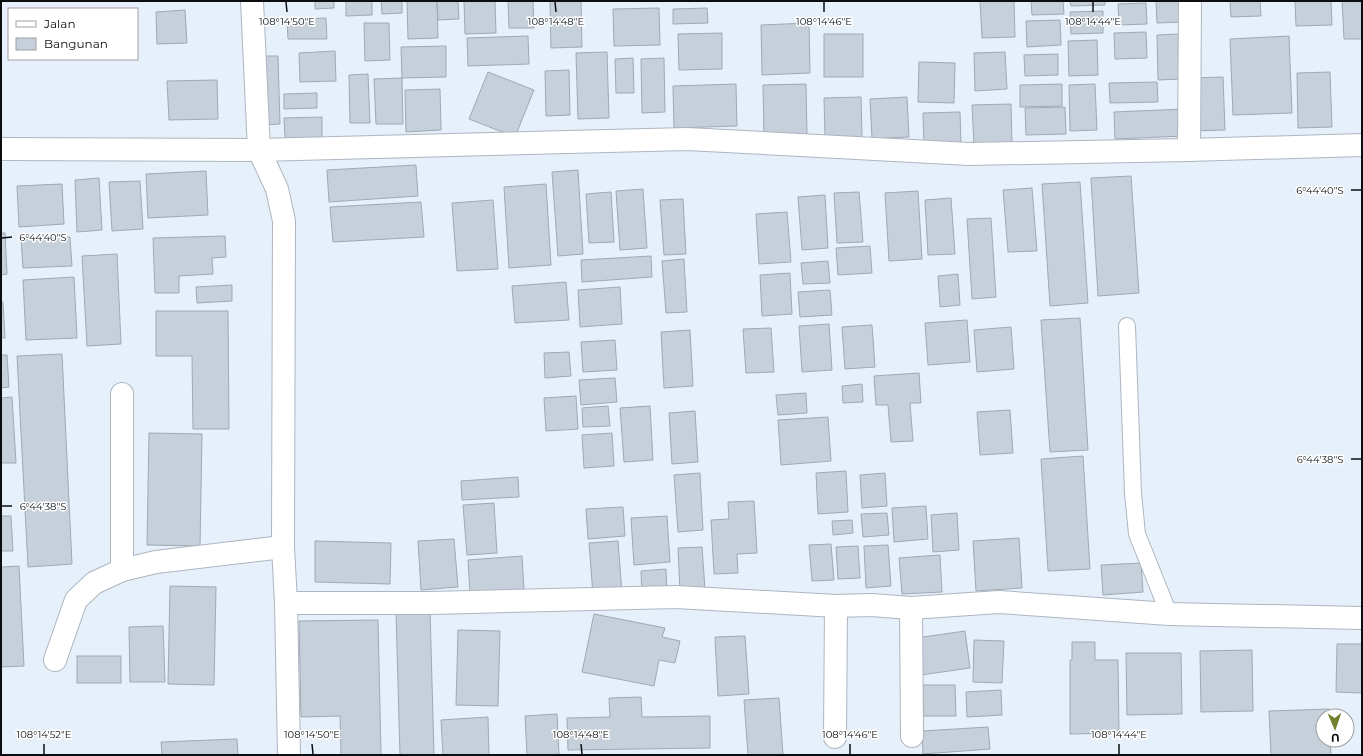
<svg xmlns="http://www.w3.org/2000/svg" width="1363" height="756" font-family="Montserrat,sans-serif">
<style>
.building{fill:#c6d0da;stroke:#9fa9b3}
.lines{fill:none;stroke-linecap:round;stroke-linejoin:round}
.lane-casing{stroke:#adb6c0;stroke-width:18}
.street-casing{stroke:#adb6c0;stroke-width:24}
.lane{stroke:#fff;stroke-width:16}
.street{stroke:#fff;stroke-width:22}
.ticks{fill:none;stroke:#0b0e11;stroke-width:1.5}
.ticks-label{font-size:10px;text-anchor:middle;fill:#0b0e11;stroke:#fff;stroke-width:3;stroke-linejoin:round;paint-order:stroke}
</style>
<rect width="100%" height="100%" fill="#e6f0fa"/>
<g class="building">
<path d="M 315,1 L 334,1 L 334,8 L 315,9 Z"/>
<path d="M 346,1 L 372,1 L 372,15 L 346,16 Z"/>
<path d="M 381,1 L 402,1 L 402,13 L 382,14 Z"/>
<path d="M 407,1 L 437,1 L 438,38 L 408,39 Z"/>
<path d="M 437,1 L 458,1 L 459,19 L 438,20 Z"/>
<path d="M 464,1 L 495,1 L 496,33 L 465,34 Z"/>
<path d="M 508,1 L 533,1 L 534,28 L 509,28 Z"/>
<path d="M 550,1 L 581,1 L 582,47 L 551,48 Z"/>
<path d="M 980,1 L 1014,1 L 1015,37 L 982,38 Z"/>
<path d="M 1031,1 L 1063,1 L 1064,14 L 1032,15 Z"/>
<path d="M 1070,1 L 1105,1 L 1105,5 L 1071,6 Z"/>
<path d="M 1156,1 L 1183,1 L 1183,22 L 1157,23 Z"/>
<path d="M 1230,1 L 1260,1 L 1261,16 L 1231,17 Z"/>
<path d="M 1295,1 L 1331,1 L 1332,25 L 1296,26 Z"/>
<path d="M 1342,1 L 1362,1 L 1362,39 L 1344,39 Z"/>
<path d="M 1146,3 L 1147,24 L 1119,25 L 1118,4 Z"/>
<path d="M 659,8 L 660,45 L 614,46 L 613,9 Z"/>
<path d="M 707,8 L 708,23 L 673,24 L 673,9 Z"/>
<path d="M 185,10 L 187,43 L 157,44 L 156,12 Z"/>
<path d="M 1103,11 L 1103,33 L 1071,34 L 1070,12 Z"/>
<path d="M 326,18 L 327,39 L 288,39 L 287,20 Z"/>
<path d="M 1060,20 L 1061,45 L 1027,47 L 1026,21 Z"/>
<path d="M 364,23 L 389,23 L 390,60 L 365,61 Z"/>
<path d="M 809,23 L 810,73 L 762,75 L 761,25 Z"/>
<path d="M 1146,32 L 1147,58 L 1115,59 L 1114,33 Z"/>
<path d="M 722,33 L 722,69 L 679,70 L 678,34 Z"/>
<rect x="824" y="34" width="39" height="43"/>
<path d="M 1179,34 L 1181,79 L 1158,80 L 1157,35 Z"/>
<path d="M 528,36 L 529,64 L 468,66 L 467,38 Z"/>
<path d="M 1289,36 L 1292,113 L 1233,115 L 1230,39 Z"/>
<path d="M 1097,40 L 1098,75 L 1069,76 L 1068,41 Z"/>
<path d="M 446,46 L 446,77 L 402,78 L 401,47 Z"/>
<path d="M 335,51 L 336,81 L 300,82 L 299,53 Z"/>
<path d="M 607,52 L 609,118 L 578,119 L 576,53 Z"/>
<path d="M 1005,52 L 1007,89 L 975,91 L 974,53 Z"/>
<path d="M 1058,54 L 1058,75 L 1025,76 L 1024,55 Z"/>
<path d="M 260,56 L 278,56 L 280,124 L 262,125 Z"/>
<path d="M 633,58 L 634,93 L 616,93 L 615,59 Z"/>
<path d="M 664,58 L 665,112 L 642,113 L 641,59 Z"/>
<path d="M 919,62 L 955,63 L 954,103 L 918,102 Z"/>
<path d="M 569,70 L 570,115 L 546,116 L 545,71 Z"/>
<path d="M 488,72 L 534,90 L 515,137 L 469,119 Z"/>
<path d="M 1330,72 L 1332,127 L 1298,128 L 1297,73 Z"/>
<path d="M 368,74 L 370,123 L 350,123 L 349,75 Z"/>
<path d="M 1223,77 L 1225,130 L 1194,131 L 1192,78 Z"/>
<path d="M 402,78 L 403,124 L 376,124 L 374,79 Z"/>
<path d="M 217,80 L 218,119 L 169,120 L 167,81 Z"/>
<path d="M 1157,82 L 1158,102 L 1110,103 L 1109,83 Z"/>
<path d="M 736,84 L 737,126 L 674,128 L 673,86 Z"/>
<path d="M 806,84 L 807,135 L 764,136 L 763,85 Z"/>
<path d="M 1062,84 L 1062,106 L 1020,107 L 1020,85 Z"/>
<path d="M 1095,84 L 1097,130 L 1070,131 L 1069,85 Z"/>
<path d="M 440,89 L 441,130 L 406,132 L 405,90 Z"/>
<path d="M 317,93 L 317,108 L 284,109 L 284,94 Z"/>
<path d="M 861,97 L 862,137 L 825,137 L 824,98 Z"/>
<path d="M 907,97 L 909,137 L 872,139 L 870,99 Z"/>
<path d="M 1011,104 L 1012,145 L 974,146 L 972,105 Z"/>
<path d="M 1065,107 L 1066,134 L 1026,135 L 1025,108 Z"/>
<path d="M 1184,109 L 1185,136 L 1115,139 L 1114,112 Z"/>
<path d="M 960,112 L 961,144 L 924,146 L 923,113 Z"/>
<path d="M 322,117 L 322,138 L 285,138 L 284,118 Z"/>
<path d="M 416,165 L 418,196 L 329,202 L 327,170 Z"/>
<path d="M 578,170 L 583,254 L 558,256 L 552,172 Z"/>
<path d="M 206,171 L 208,215 L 148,218 L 146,174 Z"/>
<path d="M 1131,176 L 1139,293 L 1098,296 L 1091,178 Z"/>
<path d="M 99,178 L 102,230 L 77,232 L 75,180 Z"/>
<path d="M 140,181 L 143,229 L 112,231 L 109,182 Z"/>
<path d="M 1080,182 L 1088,303 L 1050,306 L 1042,184 Z"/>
<path d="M 62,184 L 64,224 L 19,227 L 17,186 Z"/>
<path d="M 546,184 L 551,265 L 509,268 L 504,187 Z"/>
<path d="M 1032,188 L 1037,251 L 1008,252 L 1003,190 Z"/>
<path d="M 643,189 L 647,248 L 620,250 L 616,191 Z"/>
<path d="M 918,191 L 922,259 L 889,261 L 885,193 Z"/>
<path d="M 611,192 L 614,242 L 589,243 L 586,194 Z"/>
<path d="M 859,192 L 863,242 L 837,243 L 834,193 Z"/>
<path d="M 825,195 L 828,248 L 802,250 L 798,197 Z"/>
<path d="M 951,198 L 955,254 L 928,255 L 925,200 Z"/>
<path d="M 683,199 L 686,254 L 664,255 L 660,200 Z"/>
<path d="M 493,200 L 498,269 L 457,271 L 452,203 Z"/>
<path d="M 421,202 L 424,237 L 333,242 L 330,207 Z"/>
<path d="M 787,212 L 791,262 L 759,264 L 756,214 Z"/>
<path d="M 991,218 L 996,297 L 972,299 L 967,219 Z"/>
<path d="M 1,233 L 5,233 L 7,274 L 1,275 Z"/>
<path d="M 225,236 L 226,257 L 212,258 L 213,274 L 179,276 L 179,293 L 155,293 L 153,238 Z"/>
<path d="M 70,237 L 72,266 L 23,268 L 21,239 Z"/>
<path d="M 870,246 L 872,273 L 838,275 L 836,248 Z"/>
<path d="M 117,254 L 121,344 L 87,346 L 82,256 Z"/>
<path d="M 651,256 L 652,277 L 582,282 L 581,260 Z"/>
<path d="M 684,259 L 687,312 L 666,313 L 662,261 Z"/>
<path d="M 828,261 L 830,283 L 803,284 L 801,263 Z"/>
<path d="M 790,273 L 792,314 L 762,316 L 760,275 Z"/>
<path d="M 958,274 L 960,305 L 940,307 L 938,276 Z"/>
<path d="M 74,277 L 77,338 L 26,340 L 23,280 Z"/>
<path d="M 566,282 L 569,320 L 515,323 L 512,286 Z"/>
<path d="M 232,285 L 232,301 L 197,303 L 196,287 Z"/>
<path d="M 620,287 L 622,324 L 580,327 L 578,290 Z"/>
<path d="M 830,290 L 832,315 L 800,317 L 798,292 Z"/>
<path d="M 1,302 L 3,302 L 5,338 L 1,338 Z"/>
<path d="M 156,311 L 228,311 L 229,429 L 193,429 L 192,356 L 156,356 Z"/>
<path d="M 1080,318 L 1088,450 L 1050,452 L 1041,320 Z"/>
<path d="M 967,320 L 970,362 L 928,365 L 925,323 Z"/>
<path d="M 829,324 L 832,370 L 802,372 L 799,326 Z"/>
<path d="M 872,325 L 875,367 L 845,369 L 842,327 Z"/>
<path d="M 1011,327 L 1014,369 L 977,372 L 974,330 Z"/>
<path d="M 771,328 L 774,372 L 746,373 L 743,329 Z"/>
<path d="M 690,330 L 693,386 L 664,388 L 661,332 Z"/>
<path d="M 615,340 L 617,370 L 583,372 L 581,342 Z"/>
<path d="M 569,352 L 571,376 L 545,378 L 544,353 Z"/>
<path d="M 62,354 L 72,564 L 28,567 L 17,356 Z"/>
<path d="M 1,355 L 7,355 L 9,387 L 1,388 Z"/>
<path d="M 919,373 L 921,403 L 910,403 L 913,441 L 891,442 L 888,405 L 876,405 L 874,376 Z"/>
<path d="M 615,378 L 617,402 L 581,405 L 579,380 Z"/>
<path d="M 862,384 L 863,402 L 843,403 L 842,386 Z"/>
<path d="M 806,393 L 807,413 L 778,415 L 776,395 Z"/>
<path d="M 576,396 L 578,429 L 546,431 L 544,398 Z"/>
<path d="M 12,397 L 16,463 L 1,463 L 1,398 Z"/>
<path d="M 608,406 L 610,426 L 583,427 L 582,408 Z"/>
<path d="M 650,406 L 653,460 L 624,462 L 620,408 Z"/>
<path d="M 1010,410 L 1013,453 L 980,455 L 977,412 Z"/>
<path d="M 695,411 L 698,462 L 672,464 L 669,413 Z"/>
<path d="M 828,417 L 831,461 L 781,465 L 778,420 Z"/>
<path d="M 149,433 L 202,434 L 200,546 L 147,545 Z"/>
<path d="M 612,433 L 614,466 L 584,468 L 582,435 Z"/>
<path d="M 1083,456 L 1090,569 L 1048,571 L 1041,459 Z"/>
<path d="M 846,471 L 848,512 L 818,514 L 816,473 Z"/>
<path d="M 700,473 L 703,530 L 678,532 L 674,475 Z"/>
<path d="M 885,473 L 887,506 L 862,508 L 860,475 Z"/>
<path d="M 518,477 L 519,497 L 462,500 L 461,481 Z"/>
<path d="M 754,501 L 757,553 L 737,554 L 738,573 L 714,574 L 711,520 L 729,519 L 728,502 Z"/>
<path d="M 494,503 L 497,553 L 467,555 L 463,505 Z"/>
<path d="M 926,506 L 928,539 L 894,542 L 892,508 Z"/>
<path d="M 623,507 L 625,536 L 588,539 L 586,509 Z"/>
<path d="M 887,513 L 889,535 L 863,537 L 861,514 Z"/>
<path d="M 957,513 L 959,550 L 933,552 L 931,515 Z"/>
<path d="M 1,516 L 11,516 L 13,551 L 1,551 Z"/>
<path d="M 667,516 L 670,562 L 634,565 L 631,518 Z"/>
<path d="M 852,520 L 853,533 L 833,535 L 832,521 Z"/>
<path d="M 1019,538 L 1022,588 L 976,591 L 973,541 Z"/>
<path d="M 454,539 L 458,587 L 421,590 L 418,541 Z"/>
<path d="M 315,541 L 391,543 L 390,584 L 315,582 Z"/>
<path d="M 618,541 L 622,593 L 593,595 L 589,543 Z"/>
<path d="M 831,544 L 834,580 L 812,581 L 809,545 Z"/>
<path d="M 888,545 L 891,586 L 866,588 L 864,546 Z"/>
<path d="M 858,546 L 860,578 L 838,579 L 836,547 Z"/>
<path d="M 702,547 L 705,589 L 680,591 L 678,548 Z"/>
<path d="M 940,555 L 942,592 L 902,594 L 899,558 Z"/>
<path d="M 522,556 L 524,590 L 470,593 L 468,560 Z"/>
<path d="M 1141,563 L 1143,592 L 1103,595 L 1101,565 Z"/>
<path d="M 19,566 L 24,666 L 1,667 L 1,567 Z"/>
<path d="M 666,569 L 667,595 L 642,596 L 641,571 Z"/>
<path d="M 170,586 L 216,587 L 214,685 L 168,684 Z"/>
<path d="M 430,610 L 434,755 L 400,755 L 396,611 Z"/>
<path d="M 594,614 L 665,628 L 662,637 L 680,641 L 675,663 L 659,660 L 654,686 L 582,672 Z"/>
<path d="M 378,620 L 381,755 L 341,755 L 340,716 L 301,717 L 299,621 Z"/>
<path d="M 163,626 L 165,682 L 130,682 L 129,627 Z"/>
<path d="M 458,630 L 500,631 L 498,706 L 456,705 Z"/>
<path d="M 965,631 L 970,668 L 921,675 L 916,638 Z"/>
<path d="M 745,636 L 749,694 L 718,696 L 715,637 Z"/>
<path d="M 974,640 L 1004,641 L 1002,683 L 973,682 Z"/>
<path d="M 1072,642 L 1095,642 L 1095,660 L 1118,660 L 1119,733 L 1070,734 L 1070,660 L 1072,660 Z"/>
<path d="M 1337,644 L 1362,644 L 1362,693 L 1336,692 Z"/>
<path d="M 1252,650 L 1253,711 L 1201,712 L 1200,651 Z"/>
<path d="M 1126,653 L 1181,653 L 1182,714 L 1127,715 Z"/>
<rect x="77" y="656" width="44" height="27"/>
<path d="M 923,685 L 955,685 L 956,716 L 923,716 Z"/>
<path d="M 1001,690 L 1002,715 L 967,717 L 966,692 Z"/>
<path d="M 641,697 L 642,717 L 710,716 L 710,748 L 568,750 L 567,718 L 610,717 L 609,698 Z"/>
<path d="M 779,698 L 783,755 L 748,755 L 744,700 Z"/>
<path d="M 1329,709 L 1329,716 L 1323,716 L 1323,740 L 1330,740 L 1331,755 L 1271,755 L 1269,711 Z"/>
<path d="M 557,714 L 559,755 L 527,755 L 525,716 Z"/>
<path d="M 488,717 L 489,755 L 443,755 L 441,720 Z"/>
<path d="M 988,727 L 990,749 L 923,754 L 922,731 Z"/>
<path d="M 237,739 L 238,755 L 162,755 L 161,742 Z"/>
</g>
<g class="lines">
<defs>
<path id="lane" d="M 1127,326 L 1133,493 L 1137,534 L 1169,614"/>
<g id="street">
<path d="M 252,1 L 259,150 L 277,189 L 284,221 L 283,547 L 286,603 L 289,755"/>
<path d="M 1,149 L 259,150 L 687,139 L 969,154 L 1189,150 L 1362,145"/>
<path d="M 1189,150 L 1190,1"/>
<path d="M 122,570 L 122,394"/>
<path d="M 286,603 L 430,603 L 676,597 L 836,606 L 871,605 L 911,608 L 999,602 L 1169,614 L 1362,618"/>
<path d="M 911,608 L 912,736"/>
<path d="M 55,660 L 76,600 L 94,583 L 122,570 L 156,562 L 283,547"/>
<path d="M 835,737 L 836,606"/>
</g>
</defs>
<use href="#lane" class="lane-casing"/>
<use href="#street" class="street-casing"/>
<use href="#lane" class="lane"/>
<use href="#street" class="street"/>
</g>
<path class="ticks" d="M 286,2 L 287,12M 555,2 L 556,12M 824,2 L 824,12M 1093,2 L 1093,12M 1351,190 L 1361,190M 2,238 L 12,237M 1351,459 L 1361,459M 2,506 L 12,506M 44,744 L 44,754M 312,744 L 313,754M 581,744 L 582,754M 850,744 L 850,754M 1119,744 L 1119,754"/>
<g class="ticks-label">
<text x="287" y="25">108°14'50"E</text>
<text x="556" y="25">108°14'48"E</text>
<text x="824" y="25">108°14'46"E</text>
<text x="1093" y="25">108°14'44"E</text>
<text x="1320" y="194">6°44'40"S</text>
<text x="43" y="241">6°44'40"S</text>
<text x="1320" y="463">6°44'38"S</text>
<text x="43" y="510">6°44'38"S</text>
<text x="44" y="738">108°14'52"E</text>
<text x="312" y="738">108°14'50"E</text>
<text x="581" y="738">108°14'48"E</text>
<text x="850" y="738">108°14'46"E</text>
<text x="1119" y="738">108°14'44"E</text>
</g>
<rect width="1363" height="756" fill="none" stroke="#0b0e11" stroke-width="4"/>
<rect x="8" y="8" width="130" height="52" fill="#ffffff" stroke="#9d9fa0"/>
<rect x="16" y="21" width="20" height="6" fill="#ffffff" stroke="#9d9fa0"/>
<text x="44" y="28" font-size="12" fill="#0b0e11">Jalan</text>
<rect x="16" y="38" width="20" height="12" fill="#c6d0da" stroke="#9d9fa0"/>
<text x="44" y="48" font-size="12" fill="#0b0e11">Bangunan</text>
<g transform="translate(1335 728) rotate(178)"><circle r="19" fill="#ffffff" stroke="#9d9fa0"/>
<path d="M0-3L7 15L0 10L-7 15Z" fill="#75802c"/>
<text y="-6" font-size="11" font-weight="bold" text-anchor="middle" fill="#0b0e11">U</text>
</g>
</svg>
